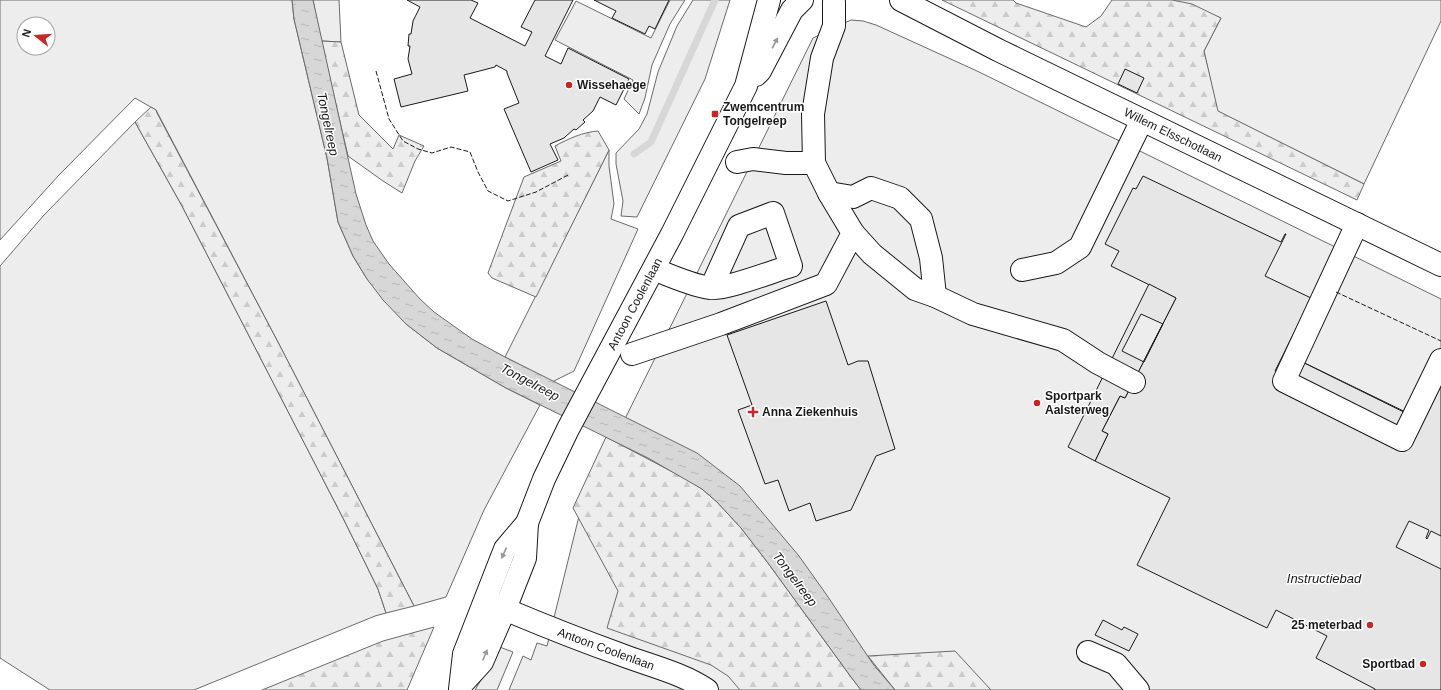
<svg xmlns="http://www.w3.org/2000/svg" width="1441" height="690" font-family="Arial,sans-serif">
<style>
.built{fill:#ededed;stroke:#6a6a6a;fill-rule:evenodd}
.forest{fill:url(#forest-firs);stroke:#6a6a6a}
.water{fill:url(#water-ripples);stroke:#6a6a6a}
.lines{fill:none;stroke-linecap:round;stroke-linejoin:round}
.stream{stroke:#d7d7d7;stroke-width:7}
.building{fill:#e6e6e6;stroke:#1a1a1a;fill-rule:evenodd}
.minor-casing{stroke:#1a1a1a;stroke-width:24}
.major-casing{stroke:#1a1a1a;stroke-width:24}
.minor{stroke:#fff;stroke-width:22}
.major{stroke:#fff;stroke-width:22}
.fence{stroke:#1a1a1a;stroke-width:1;stroke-dasharray:5 2;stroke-linecap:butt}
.oneway{fill:#989898}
.poi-dot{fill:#c62828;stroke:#fff;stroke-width:1.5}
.labels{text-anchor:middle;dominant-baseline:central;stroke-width:3;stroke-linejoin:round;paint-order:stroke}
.poi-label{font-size:12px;font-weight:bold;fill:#1a1a1a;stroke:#fff;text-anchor:start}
.street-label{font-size:12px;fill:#1a1a1a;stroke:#fff}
.water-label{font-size:13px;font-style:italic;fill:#1a1a1a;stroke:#fff}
</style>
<defs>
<pattern id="forest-firs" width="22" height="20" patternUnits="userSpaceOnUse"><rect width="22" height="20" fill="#ededed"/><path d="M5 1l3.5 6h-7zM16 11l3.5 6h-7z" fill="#cbcbcb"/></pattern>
<pattern id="water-ripples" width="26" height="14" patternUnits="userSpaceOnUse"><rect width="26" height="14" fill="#d7d7d7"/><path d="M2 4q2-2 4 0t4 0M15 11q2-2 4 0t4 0" fill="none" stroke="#b8b8b8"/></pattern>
</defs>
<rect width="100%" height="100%" fill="#fff"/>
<g class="built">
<path d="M 0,0 L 292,0 L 294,19 L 327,158 L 338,222 L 353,256 L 367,279 L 406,324 L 437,348 L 506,388 L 540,405 L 484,510 L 446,597 L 414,606 L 280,346 L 156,110 L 135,98 L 59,175 L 0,240 ZM 24,24 L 48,24 L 48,48 L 24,48 Z"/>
<path d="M 313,0 L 339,0 L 341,42 L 321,41 Z"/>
<path d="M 670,0 L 685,0 L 670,24 L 652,65 L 645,98 L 639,114 L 624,99 L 633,80 L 555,40 L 576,1 L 651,38 Z"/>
<path d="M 693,0 L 730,0 L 705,79 L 637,217 L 621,216 L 623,201 L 616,164 L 616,153 L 639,129 L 647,114 L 658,72 L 677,26 Z"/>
<path d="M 1172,0 L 1441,0 L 1441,21 L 1364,184 L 1217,111 L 1204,51 L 1221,18 Z"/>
<path d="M 851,20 L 863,21 L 876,25 L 977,71 L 1441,299 L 1441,690 L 509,690 L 523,656 L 531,660 L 537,643 L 547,646 L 581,508 L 813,38 Z"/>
<path d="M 135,122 L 182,206 L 344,520 L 378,589 L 386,613 L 375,616 L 194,690 L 50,690 L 0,658 L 0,266 L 44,215 Z"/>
<path d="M 609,150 L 609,166 L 614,204 L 611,219 L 638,229 L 574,371 L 552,382 L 505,357 Z"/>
<path d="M 497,646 L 513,652 L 497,690 L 475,690 L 488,668 Z"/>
</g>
<g class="forest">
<path d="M 942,0 L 1013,0 L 1016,3 L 1086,27 L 1101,16 L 1112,0 L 1172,0 L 1192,4 L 1221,18 L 1204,51 L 1218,111 L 1364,184 L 1357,200 Z"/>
<path d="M 321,41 L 341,42 L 359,115 L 393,149 L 399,135 L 424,146 L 415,161 L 402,193 L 383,181 L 348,156 Z"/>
<path d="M 151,107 L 156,110 L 157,113 L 280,346 L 414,606 L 386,613 L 378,589 L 344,520 L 182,206 L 135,122 Z"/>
<path d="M 598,131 L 609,150 L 536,297 L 492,278 L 488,273 L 524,177 L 561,161 L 555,146 C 568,139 583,132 598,131 Z"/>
<path d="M 606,437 L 686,479 L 702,489 L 717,502 L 741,528 L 768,563 L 851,677 L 861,690 L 740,690 L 728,676 L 711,665 L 607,628 L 618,591 L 573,508 Z"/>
<path d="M 434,627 L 407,690 L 262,690 L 383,641 Z"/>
<path d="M 955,651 L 991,690 L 895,690 L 868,656 Z"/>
</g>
<path class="water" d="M 292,0 L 313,0 L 356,194 L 366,225 L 373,241 L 389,264 L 420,299 L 434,312 L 472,339 L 505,357 L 697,453 L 740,486 L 799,556 L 826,594 L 873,664 L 895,690 L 861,690 L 851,677 L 768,563 L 741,528 L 717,502 L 702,489 L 648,458 L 506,388 L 437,348 L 406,324 L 383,300 L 367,279 L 353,256 L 338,222 L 327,158 L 294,19 Z"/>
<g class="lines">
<path class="stream" d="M 634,154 L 651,142 L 715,0"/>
</g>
<g class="building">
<path d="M 407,0 L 471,0 L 478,3 L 470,18 L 525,46 L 532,32 L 521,27 L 535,0 L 573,0 L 545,56 L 561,64 L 568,48 L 629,79 L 616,105 L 600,97 L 593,111 L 583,120 L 585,122 L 576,130 L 574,129 L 564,138 L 550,144 L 558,160 L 531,172 L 504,109 L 519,103 L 507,73 L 507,71 L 496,65 L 495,67 L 464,75 L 468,91 L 401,107 L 394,79 L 412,74 L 408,59 L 410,46 L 408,46 L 409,34 L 411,34 L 413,21 L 420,7 Z"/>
<path d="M 594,0 L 669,0 L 655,29 L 649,26 L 645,34 L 612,18 L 616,11 Z"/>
<path d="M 1125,69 L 1144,78 L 1137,93 L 1118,84 Z"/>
<path d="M 1143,176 L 1281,242 L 1285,234 L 1286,234 L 1265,276 L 1311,298 L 1284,353 L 1422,420 L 1441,381 L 1441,536 L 1431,531 L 1427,539 L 1426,538 L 1429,530 L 1409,521 L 1396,547 L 1441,569 L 1441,690 L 1375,690 L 1375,689 L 1316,658 L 1327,636 L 1276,610 L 1267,628 L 1137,565 L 1170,498 L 1095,461 L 1108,434 L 1102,431 L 1120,396 L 1125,398 L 1176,298 L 1111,266 L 1119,251 L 1105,244 L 1133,188 L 1136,189 Z"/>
<path d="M 1149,284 L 1176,298 L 1125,398 L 1120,396 L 1102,431 L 1108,434 L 1095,461 L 1068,447 ZM 1141,314 L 1163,324 L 1144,362 L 1122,351 Z"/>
<path d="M 826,301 L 848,365 L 858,361 L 868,361 L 895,449 L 876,456 L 851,510 L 816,521 L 810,503 L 789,511 L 778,480 L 765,484 L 738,410 L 752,405 L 727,335 Z"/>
<path d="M 1284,353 L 1422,421 L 1413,438 L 1275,371 Z"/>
<path d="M 1103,620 L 1122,630 L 1124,627 L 1138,634 L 1129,651 L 1095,635 Z"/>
</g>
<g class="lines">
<defs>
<g id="minor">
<path d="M 901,0 L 998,50 L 1441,265"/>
<path d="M 737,162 L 753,159 L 786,163 L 814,163"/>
<path d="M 829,193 L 853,197 L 871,188 L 900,198 L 921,219 L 931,258 L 935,296"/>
<path d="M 1357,224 L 1284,381 L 1402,440 L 1441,360"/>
<path d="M 853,233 L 872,254 L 915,289 L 935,296 L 973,314 L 1063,340 L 1098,363 L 1134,382"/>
<path d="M 654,269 C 671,276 691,285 710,288 C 726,290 773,271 791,266 L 773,213 L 739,226 L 711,288"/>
<path d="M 1022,270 L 1056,263 L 1080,247 L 1142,120"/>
<path d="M 632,354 L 721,324 L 826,284 L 853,233 L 829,193 L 814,163 L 813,114 L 822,58 L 834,26 L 834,2"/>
<path d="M 488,602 C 532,621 577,639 622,655 C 651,666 682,673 707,690"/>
<path d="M 1088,652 L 1116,664 L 1138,690"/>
</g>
<g id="major">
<path d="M 756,75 L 760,71 L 792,10 L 802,0"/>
<path d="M 461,685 L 482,662 L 505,609 L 525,558 L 527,523 L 544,479 L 568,429 L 672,234 L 746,86 L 769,0"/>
<path d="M 460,689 L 464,654 L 505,549 L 527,523"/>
</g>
</defs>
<use href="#minor" class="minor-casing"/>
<use href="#major" class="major-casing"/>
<use href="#minor" class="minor"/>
<use href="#major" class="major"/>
<g class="fence">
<path d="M 376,71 L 389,119 L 403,141 L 418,149 L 432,153 L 451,147 L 470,152 L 478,172 L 488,191 L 508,201 L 536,192 L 570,174"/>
<path d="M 1336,292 L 1441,341"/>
</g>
</g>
<defs><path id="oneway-solid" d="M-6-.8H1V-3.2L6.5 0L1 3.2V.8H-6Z"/></defs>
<g class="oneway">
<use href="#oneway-solid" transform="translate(775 43) rotate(-62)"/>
<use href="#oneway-solid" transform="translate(504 553) rotate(115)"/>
<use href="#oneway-solid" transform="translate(485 655) rotate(-67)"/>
</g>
<g class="poi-dot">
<circle cx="569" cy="85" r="4"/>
<rect x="711" y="110" width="8" height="8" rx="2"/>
<circle cx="1037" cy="403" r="4"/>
<path d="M751 406h4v4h4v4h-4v4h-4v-4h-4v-4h4z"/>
<circle cx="1370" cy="625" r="4"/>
<circle cx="1423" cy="664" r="4"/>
</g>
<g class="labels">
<g class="poi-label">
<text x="577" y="85">Wissehaege</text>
<text x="723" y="107">Zwemcentrum<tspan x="723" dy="14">Tongelreep</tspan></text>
<text x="1045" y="396">Sportpark<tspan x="1045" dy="14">Aalsterweg</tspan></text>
<text x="762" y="412">Anna Ziekenhuis</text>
<text x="1362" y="625" text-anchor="end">25 meterbad</text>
<text x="1415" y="664" text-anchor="end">Sportbad</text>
</g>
<g class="street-label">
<text transform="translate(1173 135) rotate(26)">Willem Elsschotlaan</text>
<text transform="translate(635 304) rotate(-62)">Antoon Coolenlaan</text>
<text transform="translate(606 649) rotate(20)">Antoon Coolenlaan</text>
</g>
<g class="water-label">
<text transform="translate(328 124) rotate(78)">Tongelreep</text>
<text transform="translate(530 382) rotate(28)">Tongelreep</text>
<text x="1324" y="578">Instructiebad</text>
<text transform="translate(795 579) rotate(53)">Tongelreep</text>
</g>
</g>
<g transform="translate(36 36) rotate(287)"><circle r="19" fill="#ffffff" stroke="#a3a3a3"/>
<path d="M0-3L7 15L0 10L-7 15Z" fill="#c62828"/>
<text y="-6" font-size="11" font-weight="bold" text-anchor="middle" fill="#1a1a1a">N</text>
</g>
</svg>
